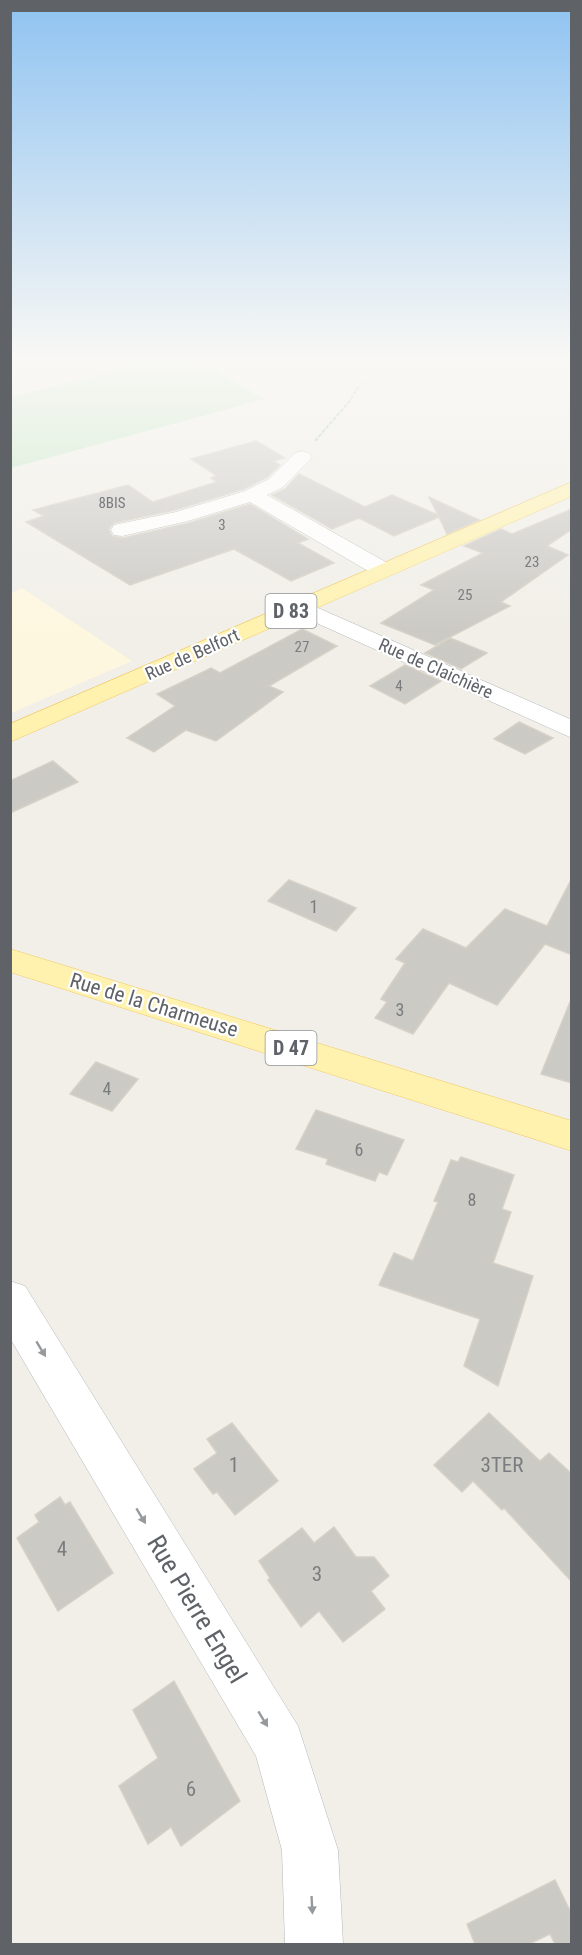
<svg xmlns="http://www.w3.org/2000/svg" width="582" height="1955" font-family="'Roboto Condensed',sans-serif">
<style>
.commercial{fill:#fef7e0}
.green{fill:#c5e8c5}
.building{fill:#cccac5;stroke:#d6d1c6;stroke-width:1.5}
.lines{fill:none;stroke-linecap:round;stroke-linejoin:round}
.minor-casing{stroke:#b5b8bc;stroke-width:1}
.major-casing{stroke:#f2c960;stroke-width:1}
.path{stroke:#9cc7a9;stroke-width:2;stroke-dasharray:4 1.5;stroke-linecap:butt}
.minor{fill:#fff;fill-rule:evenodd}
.major{fill:#fff2af;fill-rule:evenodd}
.oneway{fill:#979a9d}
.labels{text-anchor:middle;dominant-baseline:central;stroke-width:4.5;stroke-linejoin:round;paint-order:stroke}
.far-number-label{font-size:15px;fill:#7a7d7f}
.far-street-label{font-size:18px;fill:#5f6368;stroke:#fff}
.number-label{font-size:18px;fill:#7a7d7f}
.shield{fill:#fff;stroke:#8f9295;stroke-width:1.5}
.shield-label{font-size:20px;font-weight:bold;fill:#5f6368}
.street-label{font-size:21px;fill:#5f6368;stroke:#fff}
.near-number-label{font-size:21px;fill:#7a7d7f}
.near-street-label{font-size:26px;fill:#5f6368;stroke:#fff}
</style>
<rect width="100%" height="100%" fill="#f1efe8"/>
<path class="commercial" d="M 22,588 L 132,661 L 11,713 L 11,593 Z"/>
<path class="green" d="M 101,356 L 193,356 L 264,399 L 11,468 L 11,397 L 118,370 Z"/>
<g class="building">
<path d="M 256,441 L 285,458 L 273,461 L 280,465 L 268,477 L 244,489 L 175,510 L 114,523 L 109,529 L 112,536 L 123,538 L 189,523 L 250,504 L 308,539 L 298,543 L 334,563 L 291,581 L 234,549 L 130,585 L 26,522 L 44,516 L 33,510 L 128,485 L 153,502 L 217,482 L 211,478 L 217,476 L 191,459 Z"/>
<path d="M 299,474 L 365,507 L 392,495 L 438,515 L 429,497 L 479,520 L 447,534 L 439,517 L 394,536 L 359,518 L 332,529 L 272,495 L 285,489 Z"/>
<path d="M 572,509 L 572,529 L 547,546 L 568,555 L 501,602 L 510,606 L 435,645 L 381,623 L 434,590 L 421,585 L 483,553 L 464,546 L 501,529 L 512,534 Z"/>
<path d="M 302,629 L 337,646 L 269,686 L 283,692 L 216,741 L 186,730 L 154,752 L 127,738 L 175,706 L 157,694 L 211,668 L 220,673 Z"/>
<path d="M 450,638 L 487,653 L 461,669 L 425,653 Z"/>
<path d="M 405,665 L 441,681 L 405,704 L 370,686 Z"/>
<path d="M 519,722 L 553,738 L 525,754 L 494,739 Z"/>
<path d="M 53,761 L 78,782 L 10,813 L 10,781 Z"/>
<path d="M 572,878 L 572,955 L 545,944 L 497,1005 L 449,983 L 413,1034 L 375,1018 L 387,1002 L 381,999 L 405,963 L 396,959 L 423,929 L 466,948 L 505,909 L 547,926 Z"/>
<path d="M 289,880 L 331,897 L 356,908 L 336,931 L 268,901 Z"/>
<path d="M 570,1002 L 572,1002 L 572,1083 L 541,1074 Z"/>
<path d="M 96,1062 L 138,1079 L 112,1111 L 70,1094 Z"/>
<path d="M 316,1110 L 404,1140 L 387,1175 L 379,1172 L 375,1181 L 326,1164 L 328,1159 L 296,1149 Z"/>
<path d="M 461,1157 L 514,1175 L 502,1209 L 511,1212 L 493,1263 L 533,1276 L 498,1386 L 464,1366 L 480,1319 L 379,1285 L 394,1253 L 413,1261 L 438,1202 L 434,1201 L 451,1160 L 458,1162 Z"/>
<path d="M 489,1413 L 540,1461 L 549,1453 L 572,1474 L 572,1582 L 504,1508 L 502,1510 L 473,1481 L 462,1492 L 434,1465 Z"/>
<path d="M 232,1423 L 278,1481 L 235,1515 L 217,1492 L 213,1494 L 194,1469 L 217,1453 L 207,1439 Z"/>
<path d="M 60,1497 L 65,1505 L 70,1502 L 113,1573 L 58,1611 L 17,1538 L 39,1522 L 35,1515 Z"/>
<path d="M 334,1527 L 356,1557 L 374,1557 L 389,1576 L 371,1591 L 385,1609 L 343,1642 L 319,1611 L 301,1627 L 268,1580 L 270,1578 L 259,1561 L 302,1528 L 314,1543 Z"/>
<path d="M 174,1681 L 240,1801 L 181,1846 L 171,1827 L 148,1844 L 119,1786 L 158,1758 L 133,1710 Z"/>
<path d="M 555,1880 L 572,1915 L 572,1944 L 555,1944 L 550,1934 L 529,1944 L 475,1944 L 467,1924 Z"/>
</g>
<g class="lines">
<defs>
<g id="minor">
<path d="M 302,451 L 309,453 L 312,457 L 309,461 L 283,487 L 267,495 L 391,565 L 394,570 L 391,575 L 383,577 L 375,575 L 250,502 L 188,521 L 122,536 L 114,535 L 111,530 L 114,525 L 176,512 L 245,491 L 269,479 L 295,453 Z"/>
<path d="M 300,600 L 572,720 L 572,738 L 292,612 L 288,607 L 292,602 Z"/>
<path d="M 10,1281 L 25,1286 L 298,1726 L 338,1850 L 343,1944 L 285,1944 L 282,1850 L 256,1756 L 10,1338 Z"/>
</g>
<g id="major">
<path d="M 572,482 L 572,496 L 10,742 L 10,724 Z"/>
<path d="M 10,949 L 572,1121 L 572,1151 L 10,972 Z"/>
</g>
</defs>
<use href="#minor" class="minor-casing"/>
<use href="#major" class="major-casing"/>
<path class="path" d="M 315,441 L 349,402 L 361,383"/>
<use href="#minor" class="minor"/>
<use href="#major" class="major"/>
</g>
<defs><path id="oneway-solid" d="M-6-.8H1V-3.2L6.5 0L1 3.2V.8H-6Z" transform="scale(1.5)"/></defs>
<g class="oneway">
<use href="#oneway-solid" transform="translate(41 1349) rotate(59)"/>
<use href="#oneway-solid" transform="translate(141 1516) rotate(59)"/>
<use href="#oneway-solid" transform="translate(263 1719) rotate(59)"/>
<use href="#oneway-solid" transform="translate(312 1905) rotate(87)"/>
</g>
<linearGradient id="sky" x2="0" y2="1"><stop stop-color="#8fc3f1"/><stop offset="0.57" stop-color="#f9f8f5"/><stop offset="1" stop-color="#f9f8f5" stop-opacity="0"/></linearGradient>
<rect width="582" height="630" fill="url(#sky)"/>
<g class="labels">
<g class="far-number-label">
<text x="112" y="503">8BIS</text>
<text x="222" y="525">3</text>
<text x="532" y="562">23</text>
<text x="465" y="595">25</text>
<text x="302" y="647">27</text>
<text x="399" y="686">4</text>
</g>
<g class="far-street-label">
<text transform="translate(192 654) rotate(-24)">Rue de Belfort</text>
<text transform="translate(436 668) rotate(24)">Rue de Claichière</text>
</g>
<g class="number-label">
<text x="314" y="906">1</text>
<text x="400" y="1009">3</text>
<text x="107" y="1088">4</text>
<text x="359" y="1149">6</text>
<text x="472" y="1199">8</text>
</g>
<g class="shield">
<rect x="265.5" y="594" width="51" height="34" rx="4.5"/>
<rect x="265.5" y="1031" width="51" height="34" rx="4.5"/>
</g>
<g class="shield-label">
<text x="291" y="611">D 83</text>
<text x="291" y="1048">D 47</text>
</g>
<g class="street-label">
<text transform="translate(154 1005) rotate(17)">Rue de la Charmeuse</text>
</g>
<g class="near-number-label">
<text x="234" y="1465">1</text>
<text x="502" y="1465">3TER</text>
<text x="62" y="1549">4</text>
<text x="317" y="1574">3</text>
<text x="191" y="1789">6</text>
</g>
<g class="near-street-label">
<text transform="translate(197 1609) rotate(59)">Rue Pierre Engel</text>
</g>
</g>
<rect width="582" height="1955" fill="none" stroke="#5f6368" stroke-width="24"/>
</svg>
